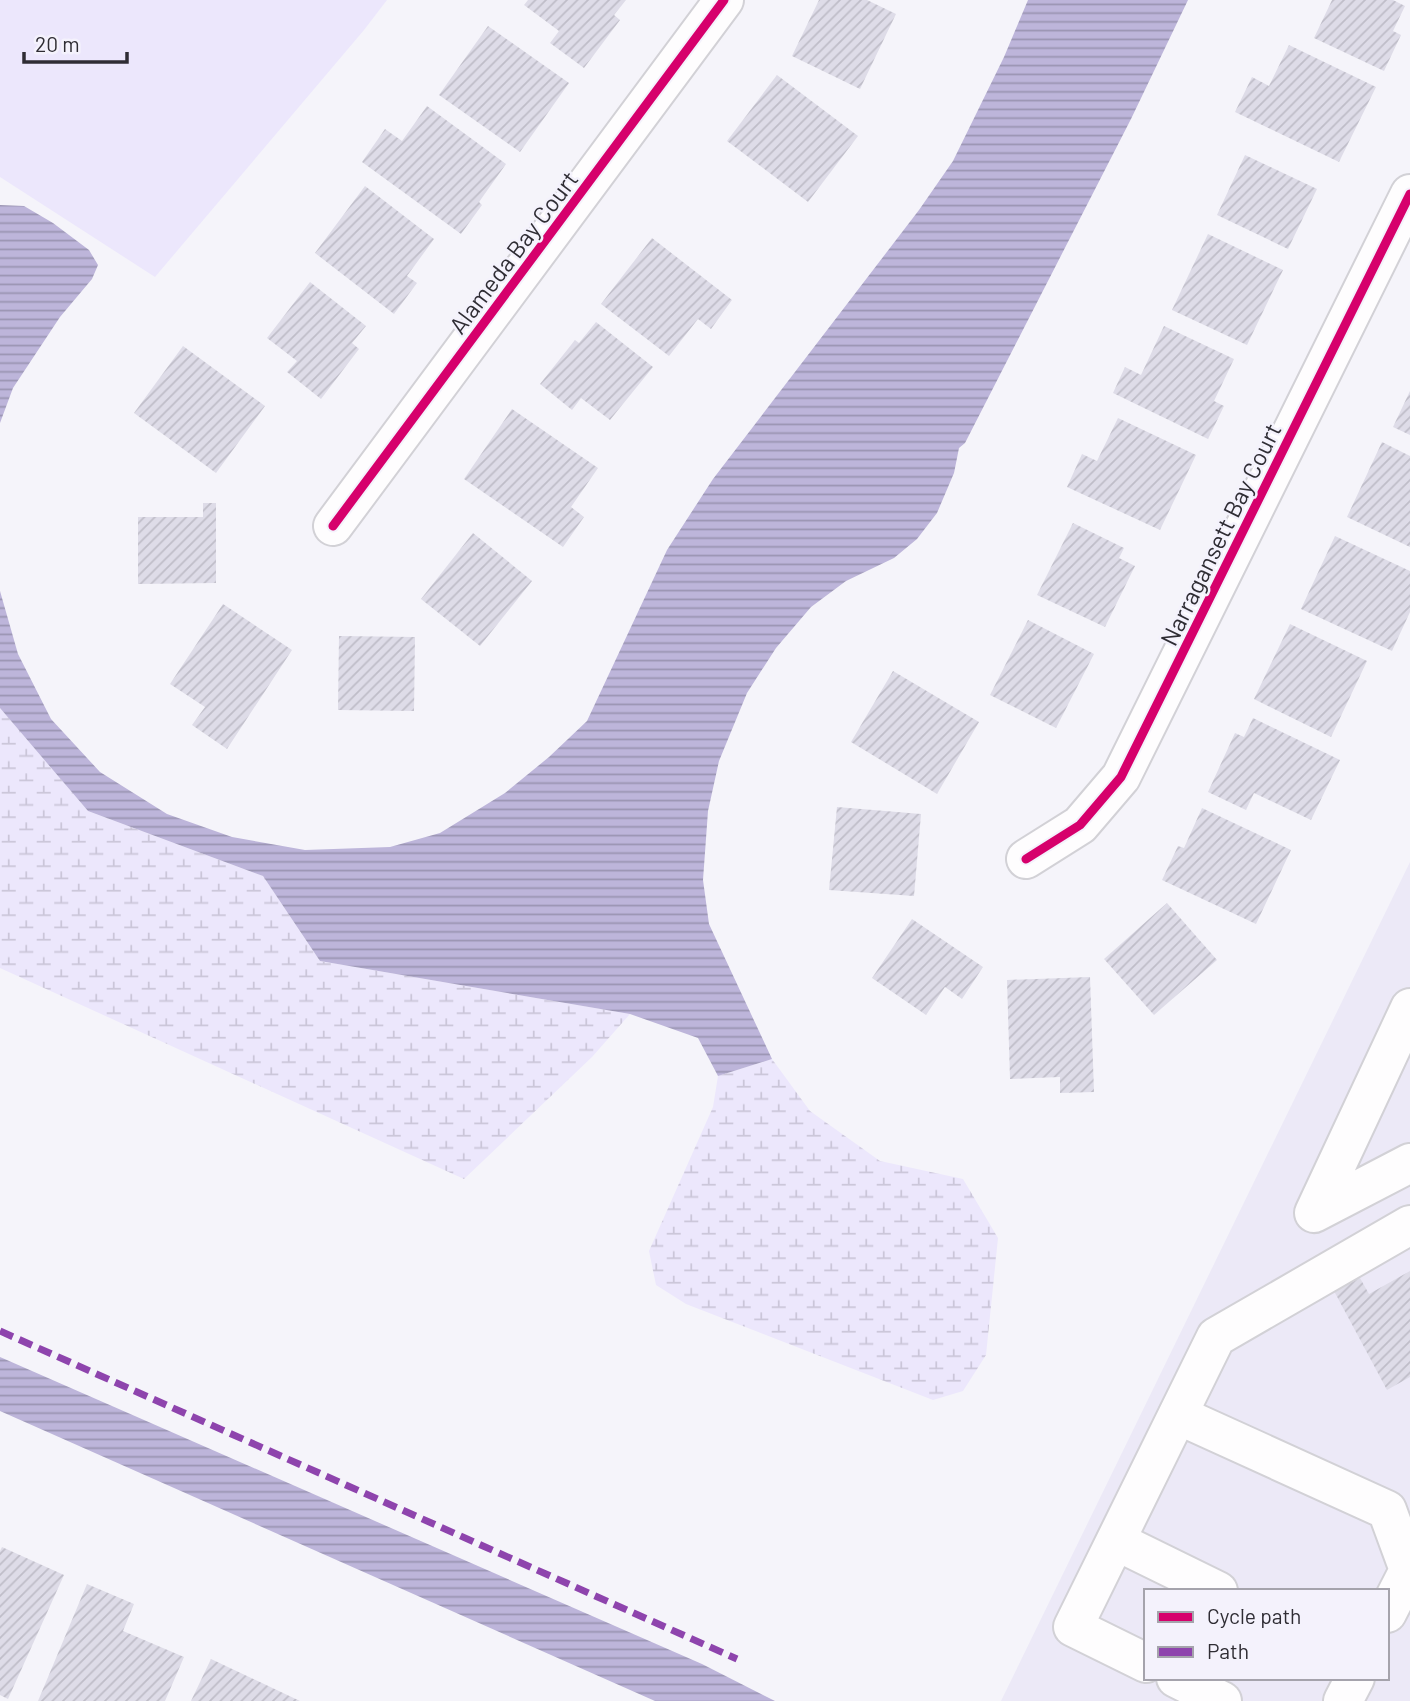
<svg xmlns="http://www.w3.org/2000/svg" width="1410" height="1701" font-family="Barlow,sans-serif">
<style>
.built{fill:#ece9f7;fill-rule:evenodd}
.grass{fill:#ece7fc}
.wetland{fill:url(#wetland-marsh)}
.water{fill:url(#water-rules)}
.building{fill:url(#building-hatch)}
.lines{fill:none;stroke-linecap:round;stroke-linejoin:round}
.minor-casing{stroke:#d2d1d6;stroke-width:42}
.minor{stroke:#fefdfe;stroke-width:38}
.quiet{stroke:#8e44ad;stroke-width:7;stroke-dasharray:14 7;stroke-linecap:butt}
.cycleway-casing{stroke:#f4f2fc;stroke-width:13}
.cycleway{stroke:#d6006c;stroke-width:9}
.labels{text-anchor:middle;dominant-baseline:central;stroke-width:5;stroke-linejoin:round;paint-order:stroke}
.street-label{font-size:24px;fill:#2f2d34;stroke:#f4f2fc}
</style>
<defs>
<pattern id="wetland-marsh" width="20" height="14" patternUnits="userSpaceOnUse" patternTransform="scale(1.75)"><rect width="20" height="14" fill="#ece7fc"/><path d="M1 5h8M5 5V1M11 12h8M15 12V8" fill="none" stroke="#cbc6d9"/></pattern>
<pattern id="water-rules" width="6" height="5" patternUnits="userSpaceOnUse" patternTransform="scale(1.75)"><rect width="6" height="5" fill="#bdb5da"/><path d="M0 2.5h6" fill="none" stroke="#9a94b2"/></pattern>
<pattern id="building-hatch" width="6" height="6" patternUnits="userSpaceOnUse" patternTransform="scale(1.75)"><rect width="6" height="6" fill="#dedce8"/><path d="M-1 1l2-2M0 6l6-6M5 7l2-2" fill="none" stroke="#bfbdc8"/></pattern>
</defs>
<rect width="100%" height="100%" fill="#f5f4fa"/>
<path class="built" d="M 1410,862 L 1410,1701 L 1001,1701 ZM 1146,1591 L 1387,1591 L 1387,1678 L 1146,1678 Z"/>
<path class="grass" d="M 0,0 L 387,0 L 364,30 L 155,277 L 0,177 Z"/>
<g class="wetland">
<path d="M 0,708 L 88,811 L 263,876 L 320,961 L 630,1014 L 592,1057 L 464,1179 L 0,968 Z"/>
<path d="M 772,1059 L 810,1111 L 880,1161 L 963,1179 L 998,1238 L 986,1355 L 963,1391 L 933,1400 L 686,1304 L 656,1285 L 649,1251 L 713,1107 L 718,1076 Z"/>
</g>
<g class="water">
<path d="M 1028,0 L 1188,0 L 1131,119 L 965,443 L 959,448 L 954,473 L 937,513 L 917,539 L 894,558 L 846,581 L 811,607 L 776,648 L 747,693 L 719,761 L 708,811 L 703,880 L 709,924 L 772,1059 L 718,1076 L 698,1038 L 630,1014 L 320,961 L 263,876 L 88,811 L 0,708 L 0,591 L 18,654 L 51,719 L 100,772 L 167,814 L 232,837 L 305,850 L 390,847 L 440,833 L 505,793 L 549,757 L 587,721 L 667,550 L 713,479 L 919,210 L 953,161 L 1004,57 Z"/>
<path d="M 0,205 L 24,206 L 53,223 L 89,250 L 98,265 L 92,279 L 60,317 L 13,388 L 0,423 Z"/>
<path d="M 0,1357 L 702,1664 L 775,1701 L 655,1701 L 0,1411 Z"/>
</g>
<g class="building">
<path d="M 528,0 L 626,0 L 614,15 L 620,20 L 584,68 L 550,43 L 559,31 L 524,5 Z"/>
<path d="M 819,0 L 867,0 L 896,14 L 860,89 L 792,56 Z"/>
<path d="M 1332,0 L 1393,0 L 1405,6 L 1393,31 L 1401,35 L 1384,71 L 1314,38 Z"/>
<path d="M 488,26 L 569,83 L 520,152 L 439,95 Z"/>
<path d="M 1289,45 L 1376,87 L 1339,162 L 1235,112 L 1252,77 L 1269,86 Z"/>
<path d="M 777,75 L 858,136 L 808,202 L 727,141 Z"/>
<path d="M 427,106 L 506,164 L 479,202 L 482,205 L 461,234 L 362,162 L 385,129 L 402,141 Z"/>
<path d="M 1245,155 L 1317,189 L 1288,249 L 1217,215 Z"/>
<path d="M 365,186 L 434,239 L 407,276 L 417,283 L 394,314 L 315,253 Z"/>
<path d="M 1208,234 L 1283,270 L 1247,345 L 1172,310 Z"/>
<path d="M 652,238 L 732,300 L 711,329 L 698,319 L 669,356 L 601,304 Z"/>
<path d="M 310,282 L 366,326 L 352,343 L 359,349 L 321,399 L 287,372 L 297,361 L 267,338 Z"/>
<path d="M 596,322 L 653,367 L 610,420 L 581,398 L 572,410 L 540,384 L 575,340 L 579,343 Z"/>
<path d="M 1164,326 L 1234,359 L 1214,401 L 1224,406 L 1208,439 L 1113,393 L 1125,367 L 1141,375 Z"/>
<path d="M 183,346 L 265,406 L 216,473 L 134,413 Z"/>
<path d="M 1410,391 L 1410,435 L 1393,427 Z"/>
<path d="M 512,409 L 598,468 L 571,507 L 584,517 L 563,547 L 464,479 Z"/>
<path d="M 1118,418 L 1196,455 L 1160,530 L 1067,487 L 1082,454 L 1097,461 Z"/>
<path d="M 1382,442 L 1410,456 L 1410,547 L 1347,517 Z"/>
<path d="M 203,503 L 216,503 L 216,583 L 138,584 L 138,517 L 203,517 Z"/>
<path d="M 1073,523 L 1124,548 L 1119,558 L 1135,566 L 1105,627 L 1037,595 Z"/>
<path d="M 473,533 L 532,581 L 480,646 L 421,599 Z"/>
<path d="M 1335,536 L 1410,571 L 1410,612 L 1392,651 L 1301,609 Z"/>
<path d="M 223,604 L 292,650 L 227,749 L 192,725 L 205,707 L 170,684 Z"/>
<path d="M 1028,620 L 1094,654 L 1056,728 L 990,695 Z"/>
<path d="M 1290,624 L 1367,661 L 1331,737 L 1254,699 Z"/>
<path d="M 339,636 L 415,637 L 414,711 L 338,710 Z"/>
<path d="M 893,671 L 979,722 L 937,794 L 851,742 Z"/>
<path d="M 1253,718 L 1340,760 L 1311,820 L 1254,793 L 1246,810 L 1208,792 L 1235,733 L 1244,737 Z"/>
<path d="M 837,807 L 921,814 L 914,896 L 829,890 Z"/>
<path d="M 1202,808 L 1291,850 L 1256,924 L 1162,880 L 1178,846 L 1184,848 Z"/>
<path d="M 1167,903 L 1217,960 L 1154,1015 L 1104,959 Z"/>
<path d="M 912,919 L 983,967 L 962,999 L 945,987 L 926,1015 L 872,978 Z"/>
<path d="M 1090,977 L 1094,1092 L 1060,1093 L 1060,1077 L 1010,1079 L 1007,980 Z"/>
<path d="M 1410,1271 L 1410,1377 L 1387,1390 L 1334,1291 L 1360,1278 L 1369,1294 Z"/>
<path d="M 2,1547 L 64,1575 L 8,1699 L 0,1695 L 0,1551 Z"/>
<path d="M 87,1584 L 134,1604 L 123,1631 L 184,1657 L 165,1701 L 38,1701 Z"/>
<path d="M 211,1659 L 300,1701 L 191,1701 Z"/>
</g>
<g class="lines">
<defs>
<g id="minor">
<path d="M 333,526 L 724,0"/>
<path d="M 1026,859 L 1080,825 L 1121,777 L 1410,194"/>
<path d="M 1410,1008 L 1314,1213 L 1410,1163"/>
<path d="M 1178,1415 L 1387,1510 L 1409,1570 L 1387,1613"/>
<path d="M 1116,1541 L 1218,1591"/>
<path d="M 1146,1663 L 1073,1627 L 1216,1337 L 1410,1225"/>
<path d="M 1176,1678 L 1222,1701"/>
<path d="M 1343,1701 L 1355,1678"/>
</g>
</defs>
<use href="#minor" class="minor-casing"/>
<use href="#minor" class="minor"/>
<path class="quiet" d="M 0,1331 L 737,1659"/>
<defs>
<g id="cycleway">
<path d="M 333,526 L 724,0"/>
<path d="M 1026,859 L 1080,825 L 1121,777 L 1410,194"/>
</g>
</defs>
<use href="#cycleway" class="cycleway-casing"/>
<use href="#cycleway" class="cycleway"/>
</g>
<g class="labels">
<g class="street-label">
<text transform="translate(513 252) rotate(-53)">Alameda Bay Court</text>
<text transform="translate(1220 534) rotate(-64)">Narragansett Bay Court</text>
</g>
</g>
<rect x="1144" y="1589" width="245" height="91" fill="#f4f2fc" stroke="#a5a3ac" stroke-width="2"/>
<rect x="1158" y="1612" width="35" height="10" fill="#d6006c" stroke="#a5a3ac" stroke-width="2"/>
<text x="1207" y="1624" font-size="21" fill="#2f2d34">Cycle path</text>
<rect x="1158" y="1647" width="35" height="10" fill="#8e44ad" stroke="#a5a3ac" stroke-width="2"/>
<text x="1207" y="1659" font-size="21" fill="#2f2d34">Path</text>
<path d="M24 52v10h103v-10" fill="none" stroke="#2f2d34" stroke-width="3.5"/>
<text x="35" y="52" font-size="21" fill="#2f2d34" stroke="#f4f2fc" stroke-width="5" paint-order="stroke">20 m</text>
</svg>
